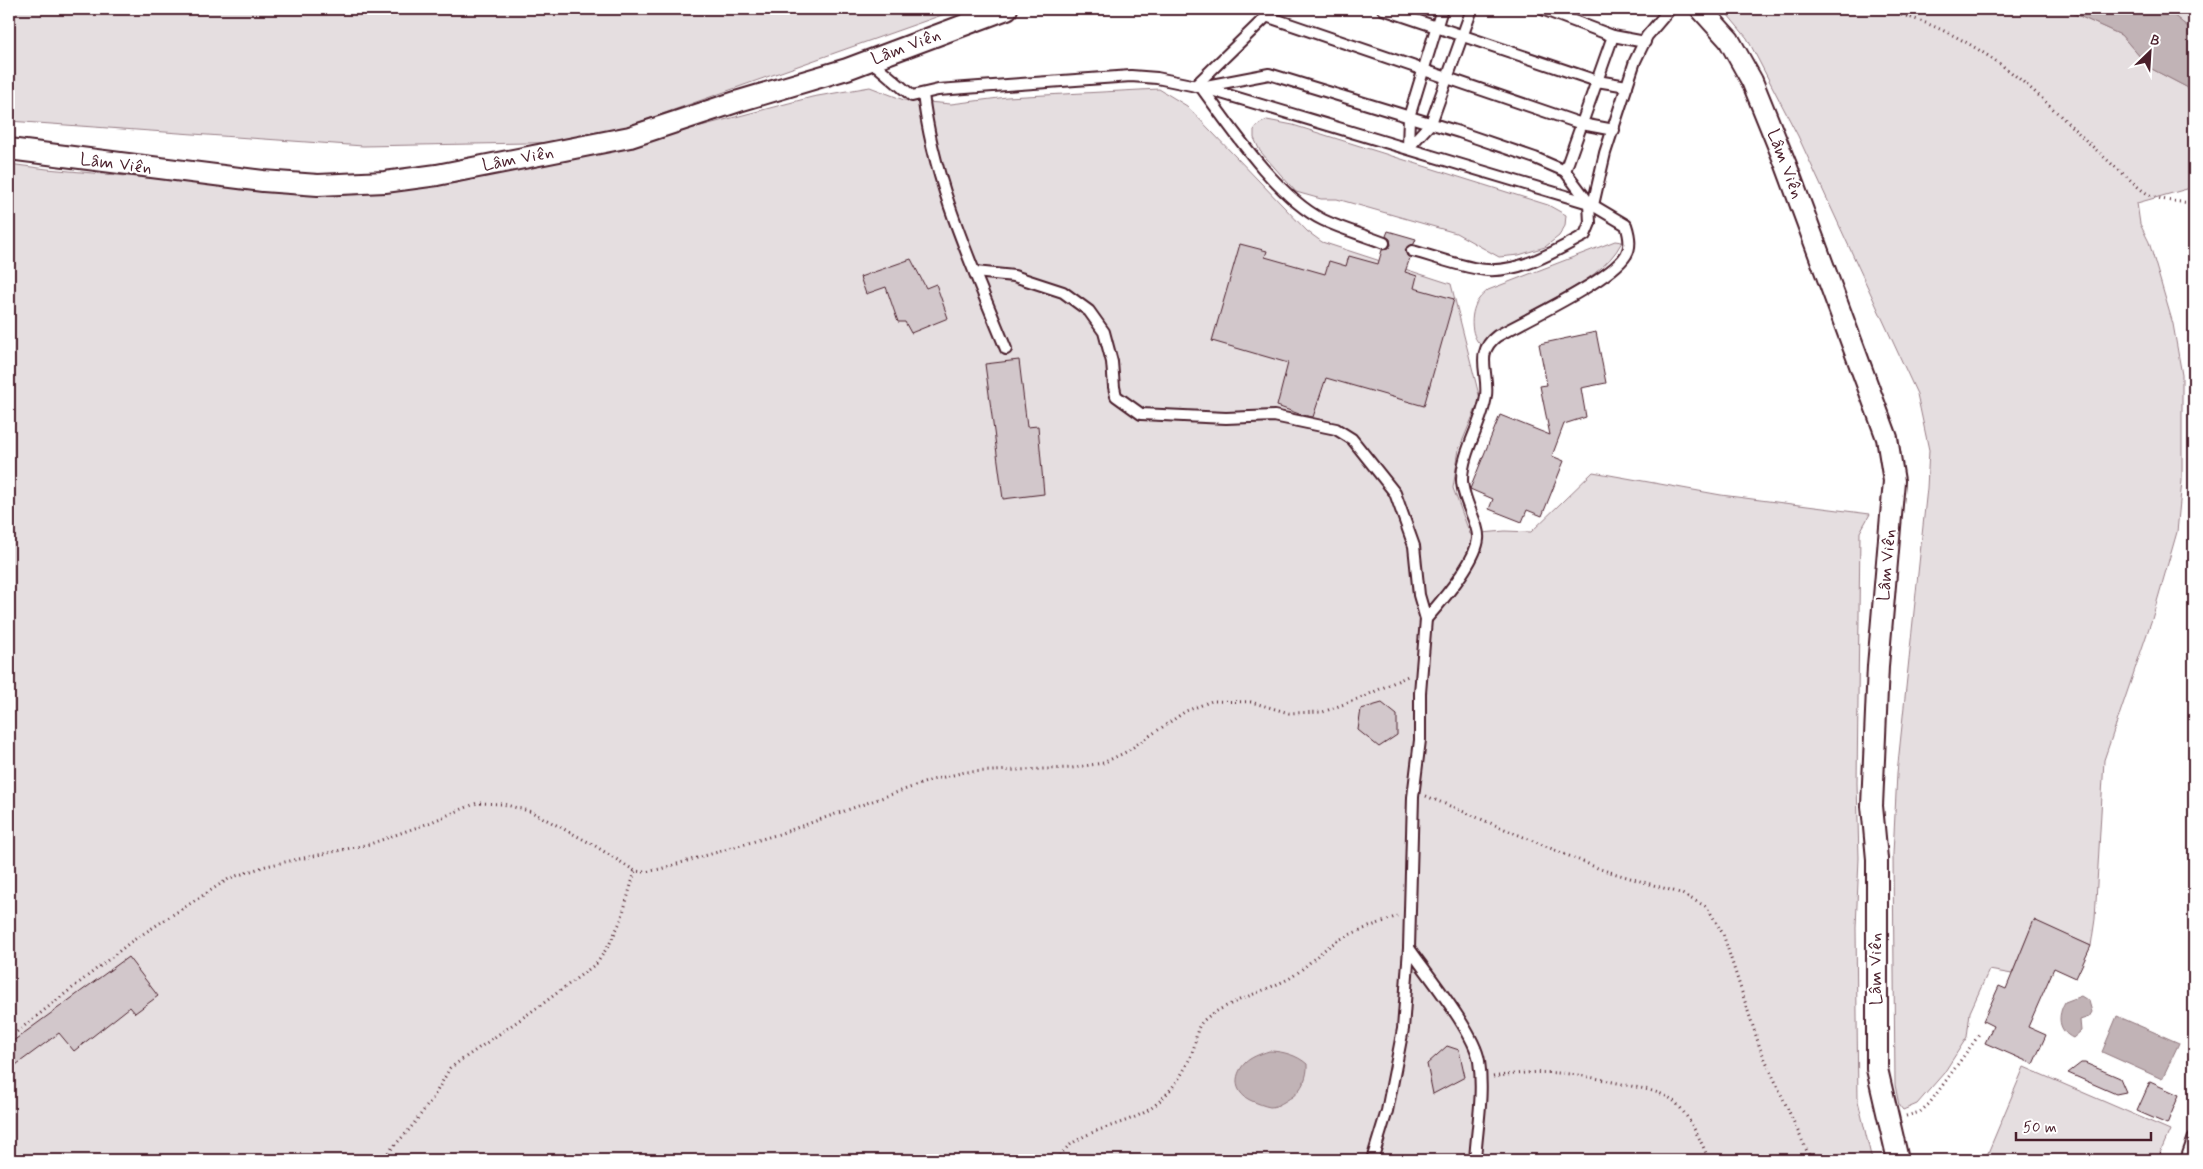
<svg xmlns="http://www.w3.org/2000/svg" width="2203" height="1169" font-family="Mynerve,sans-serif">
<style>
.green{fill:#e5dee0;stroke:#987e86}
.water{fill:#c1b3b6;stroke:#91787e}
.building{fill:#d2c7cb;stroke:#4a1f2b}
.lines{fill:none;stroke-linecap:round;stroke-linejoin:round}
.lane-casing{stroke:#4a1f2b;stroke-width:14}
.street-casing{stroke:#4a1f2b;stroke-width:24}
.path{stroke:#4a1f2b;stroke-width:3;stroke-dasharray:1 4;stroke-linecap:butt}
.lane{stroke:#fff;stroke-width:10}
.street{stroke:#fff;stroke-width:20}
.labels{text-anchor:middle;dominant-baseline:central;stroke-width:4;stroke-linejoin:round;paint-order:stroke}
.street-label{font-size:18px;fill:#4a1f2b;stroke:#fff}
</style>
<rect width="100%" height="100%" fill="#fff"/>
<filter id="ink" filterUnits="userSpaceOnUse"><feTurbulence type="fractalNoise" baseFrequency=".02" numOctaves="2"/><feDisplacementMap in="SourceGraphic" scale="10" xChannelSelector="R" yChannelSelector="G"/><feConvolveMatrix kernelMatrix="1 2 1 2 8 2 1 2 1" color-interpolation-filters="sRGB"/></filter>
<g filter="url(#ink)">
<g class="green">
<path d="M 9,9 L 959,9 L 583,142 L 363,146 L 9,121 Z"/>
<path d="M 1723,9 L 2064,9 L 2121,35 L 2150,68 L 2194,91 L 2194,187 L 2137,203 L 2140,224 L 2149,242 L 2173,324 L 2182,375 L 2182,481 L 2177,532 L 2152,619 L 2104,760 L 2095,919 L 2091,946 L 2034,921 L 2012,974 L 1989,970 L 1970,1012 L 1967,1037 L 1944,1073 L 1917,1104 L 1903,1110 L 1899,1105 L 1895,1085 L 1893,854 L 1897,773 L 1927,488 L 1929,450 L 1917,394 L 1798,136 L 1747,38 Z"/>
<path d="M 2166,9 L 2194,9 L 2194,32 Z"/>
<path d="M 870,87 L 904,100 L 951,104 L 1007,97 L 1159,89 L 1187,106 L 1307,231 L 1322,242 L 1451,284 L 1480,399 L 1459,449 L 1453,488 L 1470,534 L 1505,531 L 1531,532 L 1593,472 L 1721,495 L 1870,514 L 1860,532 L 1857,783 L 1859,858 L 1856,928 L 1858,1101 L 1872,1160 L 9,1160 L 9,164 L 47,169 L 206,183 L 369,189 L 455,183 L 678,132 L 812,97 Z"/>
<path d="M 1267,120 L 1293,125 L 1548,205 L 1566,215 L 1565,226 L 1559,236 L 1545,247 L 1519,255 L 1499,257 L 1456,233 L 1337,199 L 1321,199 L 1296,192 L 1260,151 L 1254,138 L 1254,130 L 1259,124 Z"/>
<path d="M 1615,241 L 1622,242 C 1596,292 1520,305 1481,345 C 1469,336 1470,310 1479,299 C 1481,296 1485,293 1488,290 Z"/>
<path d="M 2024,1067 L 2170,1130 L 2157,1160 L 1985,1160 Z"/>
</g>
<g class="water">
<path d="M 2064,9 L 2166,9 L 2194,32 L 2194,91 L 2150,68 L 2121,35 Z"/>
<path d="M 2081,996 L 2089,1001 L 2092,1012 L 2089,1017 L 2080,1020 L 2081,1031 L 2073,1038 C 2058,1031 2057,1016 2065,1002 Z"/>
<path d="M 2117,1016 L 2179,1043 L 2162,1079 L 2102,1052 Z"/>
<path d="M 1269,1051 C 1282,1051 1297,1055 1307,1064 C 1308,1076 1302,1090 1292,1097 C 1285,1101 1278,1107 1270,1107 C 1264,1106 1257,1103 1252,1101 C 1235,1094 1232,1077 1245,1063 C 1251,1057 1260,1054 1269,1051 Z"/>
</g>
<g class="building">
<path d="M 1388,231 L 1416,239 L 1414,244 L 1408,246 L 1405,250 L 1407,256 L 1410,258 L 1405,272 L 1417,276 L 1414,288 L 1454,299 L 1424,406 L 1326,378 L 1313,417 L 1302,415 L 1277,406 L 1288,363 L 1212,341 L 1240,244 L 1267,251 L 1265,257 L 1325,274 L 1329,261 L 1346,266 L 1349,256 L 1378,264 L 1382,250 L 1388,249 L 1391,245 L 1390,239 L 1386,236 Z"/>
<path d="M 911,259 L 926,288 L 936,284 L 948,318 L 911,333 L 905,322 L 898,322 L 886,287 L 866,294 L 860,277 Z"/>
<path d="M 1596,332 L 1606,383 L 1581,388 L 1586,417 L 1564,424 L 1552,456 L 1564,461 L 1542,516 L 1527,510 L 1522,522 L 1489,509 L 1493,499 L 1470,489 L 1500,415 L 1550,435 L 1540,386 L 1547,385 L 1539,344 Z"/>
<path d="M 1019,360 L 1027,427 L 1038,426 L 1044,494 L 1003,499 L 985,364 Z"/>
<path d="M 1382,703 L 1397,715 L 1397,735 L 1379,747 L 1358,730 L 1361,709 Z"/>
<path d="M 2034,920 L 2091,946 L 2076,978 L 2054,968 L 2028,1027 L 2046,1035 L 2033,1064 L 1985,1043 L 1993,1026 L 1983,1021 L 1999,986 L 2006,989 Z"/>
<path d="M 128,957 L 158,996 L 135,1013 L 130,1007 L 74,1051 L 59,1033 L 9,1070 L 9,1044 Z"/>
<path d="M 1447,1046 L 1459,1050 L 1465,1077 L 1433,1094 L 1427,1064 Z"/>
<path d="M 2081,1063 L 2085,1063 L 2120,1078 L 2126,1092 L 2116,1094 L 2068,1073 Z"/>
<path d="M 2150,1082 L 2179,1095 L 2167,1124 L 2137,1111 Z"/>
</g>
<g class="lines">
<defs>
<g id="lane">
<path d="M 1383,9 L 1597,81 L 1627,86"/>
<path d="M 1542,9 L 1613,36 L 1645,42"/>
<path d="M 1266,16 L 1582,124 L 1614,130"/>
<path d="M 870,60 L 912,96 L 938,90 L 1131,76 L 1157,78 L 1201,87 L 1589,203 L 1626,225 C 1629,234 1632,246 1626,255 C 1611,280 1526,320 1497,336 C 1474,353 1489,372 1486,396 C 1482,425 1462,451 1462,480 C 1462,500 1480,525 1478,539 C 1476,561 1441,602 1426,619"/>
<path d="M 1195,86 L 1274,9"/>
<path d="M 923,94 C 933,182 973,268 1006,349"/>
<path d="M 1408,148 L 1431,123 L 1472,9"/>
<path d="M 1408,148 L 1409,117 L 1442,9"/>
<path d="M 1565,171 L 1613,36"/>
<path d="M 1593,205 L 1605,153 L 1635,61 L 1647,36 L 1670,9"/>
<path d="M 1384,243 C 1364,235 1342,229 1323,220 C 1277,197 1231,128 1201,87 L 1269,74 L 1459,132 L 1535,158 L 1565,171 L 1589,203 L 1590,223 L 1585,235 C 1556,251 1522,272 1487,270 C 1467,269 1433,256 1412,251"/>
<path d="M 975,272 L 1014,276 L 1063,292 L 1089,311 L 1104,332 L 1112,362 L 1114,387 L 1116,396 L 1141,414 L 1226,418 L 1274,416 L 1336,429 L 1352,439 L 1395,493 L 1414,546 L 1419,595 L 1426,619 L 1420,693 L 1420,740 L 1413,797 L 1409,948 L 1403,1029 L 1387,1111 L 1372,1160"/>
<path d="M 1409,948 C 1427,974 1475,1033 1479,1061 C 1484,1094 1477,1127 1475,1160"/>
<path d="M 2186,1160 L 2194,1137"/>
</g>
<g id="street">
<path d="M 1701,9 L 1729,40 L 1752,81 L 1786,165 L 1887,438 L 1894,481 L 1878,666 L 1872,806 L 1877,859 L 1877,1069 L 1898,1160"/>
<path d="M 9,149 L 263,181 L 318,185 L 385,182 L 437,175 L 630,137 L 739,101 L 847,69 L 1007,9"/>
</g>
</defs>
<use href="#lane" class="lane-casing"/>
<use href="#street" class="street-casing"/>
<g class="path">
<path d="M 1877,9 C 1937,20 1991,53 2036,93 C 2067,121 2094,150 2126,176 C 2133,182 2141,191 2150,195 C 2163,201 2179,202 2194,203"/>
<path d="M 1426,796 L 1600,869 L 1680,893 L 1707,907 L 1723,934 L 1760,1048 L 1811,1160"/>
<path d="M 9,1038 L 132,941 L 230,878 L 266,866 L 370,844 L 426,824 L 477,803 L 503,804 L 532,812 L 592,844 L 635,871 L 645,872 L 660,869 L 779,834 L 932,780 L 965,772 L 1072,768 L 1103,763 L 1126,752 L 1186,711 L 1212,701 L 1251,702 L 1289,713 L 1323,712 L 1365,696 L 1408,676"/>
<path d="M 1493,1077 C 1547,1068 1575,1073 1626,1085 C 1640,1088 1659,1091 1671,1099 C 1686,1109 1702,1143 1709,1160"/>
<path d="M 1906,1116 L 1920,1112 L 1929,1104 L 1979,1035"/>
<path d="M 381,1160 L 409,1130 L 433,1098 L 450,1068 L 541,1005 L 597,963 L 609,945 L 621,920 L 635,871"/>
<path d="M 1057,1160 C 1077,1126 1125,1129 1154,1106 C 1173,1090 1186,1071 1194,1047 C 1196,1041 1196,1031 1200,1025 C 1211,1007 1269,990 1290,978 C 1306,968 1318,953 1334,943 C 1353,931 1377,925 1397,916"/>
</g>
<use href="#lane" class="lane"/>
<use href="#street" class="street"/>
</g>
</g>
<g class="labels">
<g class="street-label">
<text transform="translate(906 47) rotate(-21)">Lâm Viên</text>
<text transform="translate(518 159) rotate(-11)">Lâm Viên</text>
<text transform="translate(116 164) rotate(7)">Lâm Viên</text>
<text transform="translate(1785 164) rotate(69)">Lâm Viên</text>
<text transform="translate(1887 565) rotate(-85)">Lâm Viên</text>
<text transform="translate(1876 969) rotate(-90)">Lâm Viên</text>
</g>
</g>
<rect width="2203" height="1169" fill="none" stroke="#fff" stroke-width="30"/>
<rect x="15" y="15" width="2173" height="1139" fill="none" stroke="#4a1f2b" stroke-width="2" filter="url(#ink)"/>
<g transform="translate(2150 52) rotate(25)" stroke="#ffffff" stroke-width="4" paint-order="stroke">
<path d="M0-4L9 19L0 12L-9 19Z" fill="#4a1f2b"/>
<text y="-8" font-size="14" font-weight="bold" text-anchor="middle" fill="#4a1f2b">B</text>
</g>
<path d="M2016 1132v8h135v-8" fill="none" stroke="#4a1f2b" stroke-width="2.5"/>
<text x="2023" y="1132" font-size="15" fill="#4a1f2b" stroke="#ffffff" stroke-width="4" paint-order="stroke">50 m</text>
</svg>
